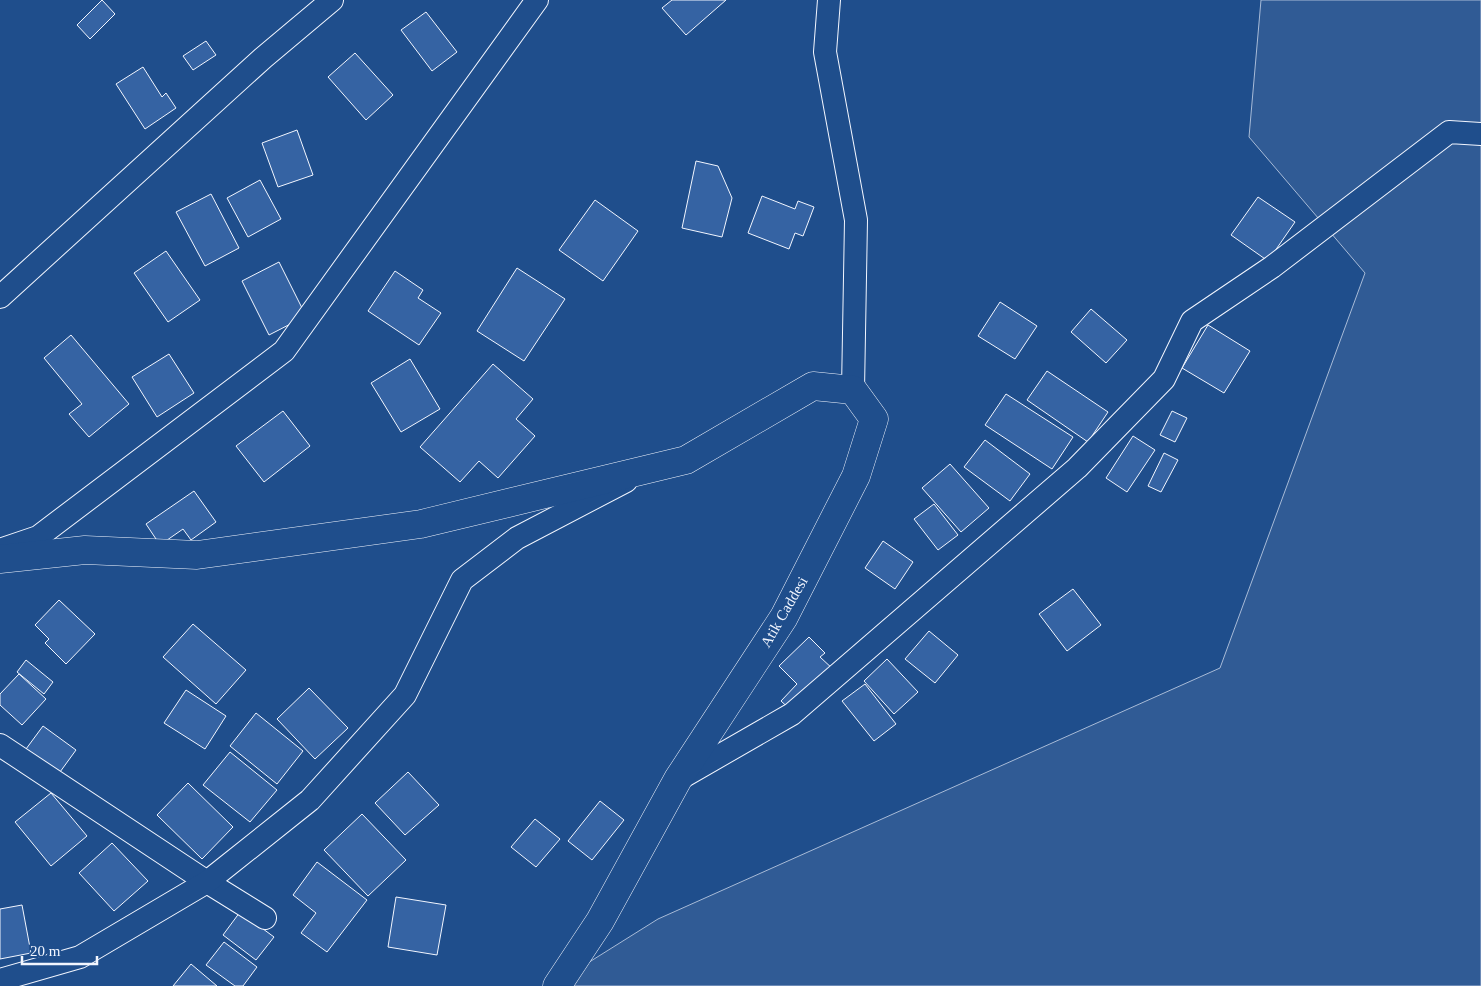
<svg xmlns="http://www.w3.org/2000/svg" width="1481" height="986" font-family="'Times New Roman',serif">
<style>
.built{fill:#305b95;stroke:#a8bbd7}
.building{fill:#3563a3;stroke:#f2f6ff}
.lines{fill:none;stroke-linecap:round;stroke-linejoin:round}
.minor-casing{stroke:#f2f6ff;stroke-width:24}
.tertiary-casing{stroke:#f2f6ff;stroke-width:29}
.minor{stroke:#1f4e8c;stroke-width:22}
.tertiary{stroke:#1f4e8c;stroke-width:28}
.labels{text-anchor:middle;dominant-baseline:central;stroke-width:4;stroke-linejoin:round;paint-order:stroke}
.street-label{font-size:15px;fill:#f2f6ff;stroke:#1f4e8c}
</style>
<rect width="100%" height="100%" fill="#1f4e8c"/>
<path class="built" d="M 1261,0 L 1481,0 L 1481,986 L 551,986 L 658,919 L 1220,668 L 1365,273 L 1249,137 Z"/>
<g class="building">
<path d="M 102,0 L 115,14 L 90,39 L 77,25 Z"/>
<path d="M 672,0 L 726,0 L 686,35 L 662,8 Z"/>
<path d="M 426,12 L 457,52 L 432,71 L 401,30 Z"/>
<path d="M 206,41 L 216,55 L 193,70 L 183,56 Z"/>
<path d="M 355,53 L 393,95 L 366,120 L 328,77 Z"/>
<path d="M 143,67 L 162,97 L 166,93 L 176,108 L 145,129 L 116,84 Z"/>
<path d="M 297,130 L 313,175 L 278,187 L 262,143 Z"/>
<path d="M 696,161 L 718,166 L 732,198 L 722,237 L 682,228 Z"/>
<path d="M 260,180 L 281,219 L 248,237 L 227,198 Z"/>
<path d="M 211,194 L 239,248 L 205,266 L 176,212 Z"/>
<path d="M 762,196 L 795,209 L 798,201 L 814,207 L 803,236 L 795,233 L 789,249 L 748,233 Z"/>
<path d="M 1258,197 L 1295,222 L 1268,261 L 1231,235 Z"/>
<path d="M 595,200 L 638,231 L 603,281 L 559,250 Z"/>
<path d="M 166,251 L 200,300 L 168,322 L 134,273 Z"/>
<path d="M 279,262 L 306,316 L 269,335 L 242,281 Z"/>
<path d="M 517,268 L 565,299 L 524,361 L 477,331 Z"/>
<path d="M 395,271 L 423,290 L 418,298 L 441,313 L 419,345 L 368,311 Z"/>
<path d="M 1000,302 L 1037,326 L 1015,359 L 978,336 Z"/>
<path d="M 1091,309 L 1127,340 L 1106,363 L 1071,332 Z"/>
<path d="M 1208,325 L 1250,351 L 1224,393 L 1182,368 Z"/>
<path d="M 71,335 L 129,404 L 89,437 L 69,414 L 82,404 L 44,358 Z"/>
<path d="M 169,354 L 194,393 L 157,417 L 132,377 Z"/>
<path d="M 410,359 L 440,409 L 401,432 L 371,383 Z"/>
<path d="M 493,364 L 533,399 L 516,419 L 535,436 L 498,478 L 479,461 L 460,482 L 420,447 Z"/>
<path d="M 1047,371 L 1108,412 L 1088,442 L 1027,400 Z"/>
<path d="M 1006,394 L 1073,437 L 1052,469 L 985,425 Z"/>
<path d="M 283,411 L 310,446 L 264,482 L 236,446 Z"/>
<path d="M 1172,411 L 1187,418 L 1175,442 L 1160,435 Z"/>
<path d="M 1133,436 L 1155,450 L 1127,492 L 1106,478 Z"/>
<path d="M 985,440 L 1030,474 L 1010,501 L 964,467 Z"/>
<path d="M 1164,453 L 1178,460 L 1161,492 L 1148,486 Z"/>
<path d="M 950,464 L 989,508 L 961,532 L 922,488 Z"/>
<path d="M 194,491 L 216,522 L 191,540 L 183,529 L 160,545 L 146,524 Z"/>
<path d="M 934,504 L 958,535 L 938,550 L 914,519 Z"/>
<path d="M 883,541 L 913,562 L 895,589 L 865,568 Z"/>
<path d="M 1073,589 L 1101,625 L 1067,651 L 1039,614 Z"/>
<path d="M 59,600 L 95,634 L 66,664 L 45,643 L 49,639 L 35,625 Z"/>
<path d="M 193,624 L 246,670 L 216,704 L 163,657 Z"/>
<path d="M 929,631 L 958,655 L 935,683 L 905,659 Z"/>
<path d="M 809,637 L 825,653 L 820,657 L 834,670 L 793,712 L 781,701 L 797,684 L 779,666 Z"/>
<path d="M 887,659 L 918,692 L 894,714 L 864,681 Z"/>
<path d="M 26,660 L 53,682 L 44,694 L 17,672 Z"/>
<path d="M 19,674 L 46,699 L 22,725 L 0,705 L 0,694 Z"/>
<path d="M 865,684 L 896,724 L 874,741 L 842,701 Z"/>
<path d="M 309,688 L 348,728 L 315,759 L 277,719 Z"/>
<path d="M 186,690 L 226,716 L 205,749 L 164,723 Z"/>
<path d="M 256,713 L 303,751 L 277,784 L 230,746 Z"/>
<path d="M 43,726 L 76,750 L 60,772 L 26,749 Z"/>
<path d="M 230,752 L 277,790 L 250,822 L 203,785 Z"/>
<path d="M 408,772 L 439,805 L 405,835 L 375,803 Z"/>
<path d="M 188,783 L 233,827 L 202,859 L 157,815 Z"/>
<path d="M 51,793 L 87,836 L 51,866 L 15,822 Z"/>
<path d="M 600,801 L 624,820 L 592,860 L 568,841 Z"/>
<path d="M 362,814 L 406,860 L 368,896 L 324,850 Z"/>
<path d="M 535,819 L 560,839 L 536,867 L 511,847 Z"/>
<path d="M 112,843 L 148,881 L 114,911 L 79,873 Z"/>
<path d="M 317,862 L 367,900 L 327,952 L 301,933 L 316,913 L 293,895 Z"/>
<path d="M 396,897 L 446,905 L 437,955 L 388,947 Z"/>
<path d="M 22,905 L 31,953 L 0,959 L 0,909 Z"/>
<path d="M 240,912 L 274,937 L 256,960 L 223,935 Z"/>
<path d="M 224,942 L 257,967 L 243,986 L 235,986 L 206,965 Z"/>
<path d="M 191,964 L 217,986 L 173,986 Z"/>
</g>
<g class="lines">
<defs>
<g id="minor">
<path d="M 829,0 L 825,52 L 856,220 L 853,390"/>
<path d="M 0,297 L 263,58 L 332,0"/>
<path d="M 0,550 L 38,537 L 284,351 L 537,0"/>
<path d="M 0,745 L 207,882 L 265,918"/>
<path d="M 679,779 L 792,714 L 1077,468 L 1164,379 L 1192,321 L 1272,267 L 1449,132 L 1481,134"/>
<path d="M 0,980 L 80,957 L 207,882 L 310,800 L 405,695 L 462,580 L 517,538 L 626,481"/>
</g>
<path id="tertiary" d="M 0,559 L 85,550 L 197,555 L 421,524 L 686,460 L 813,386 L 853,390 L 874,419 L 856,476 L 784,617 L 678,779 L 600,921 L 557,986"/>
</defs>
<use href="#minor" class="minor-casing"/>
<use href="#tertiary" class="tertiary-casing"/>
<use href="#minor" class="minor"/>
<use href="#tertiary" class="tertiary"/>
</g>
<g class="labels">
<g class="street-label">
<text transform="translate(784 612) rotate(-60)">Atik Caddesi</text>
</g>
</g>
<path d="M22 956v8h75v-8" fill="none" stroke="#f2f6ff" stroke-width="2.5"/>
<text x="30" y="956" font-size="15" fill="#f2f6ff" stroke="#1f4e8c" stroke-width="4" paint-order="stroke">20 m</text>
</svg>
